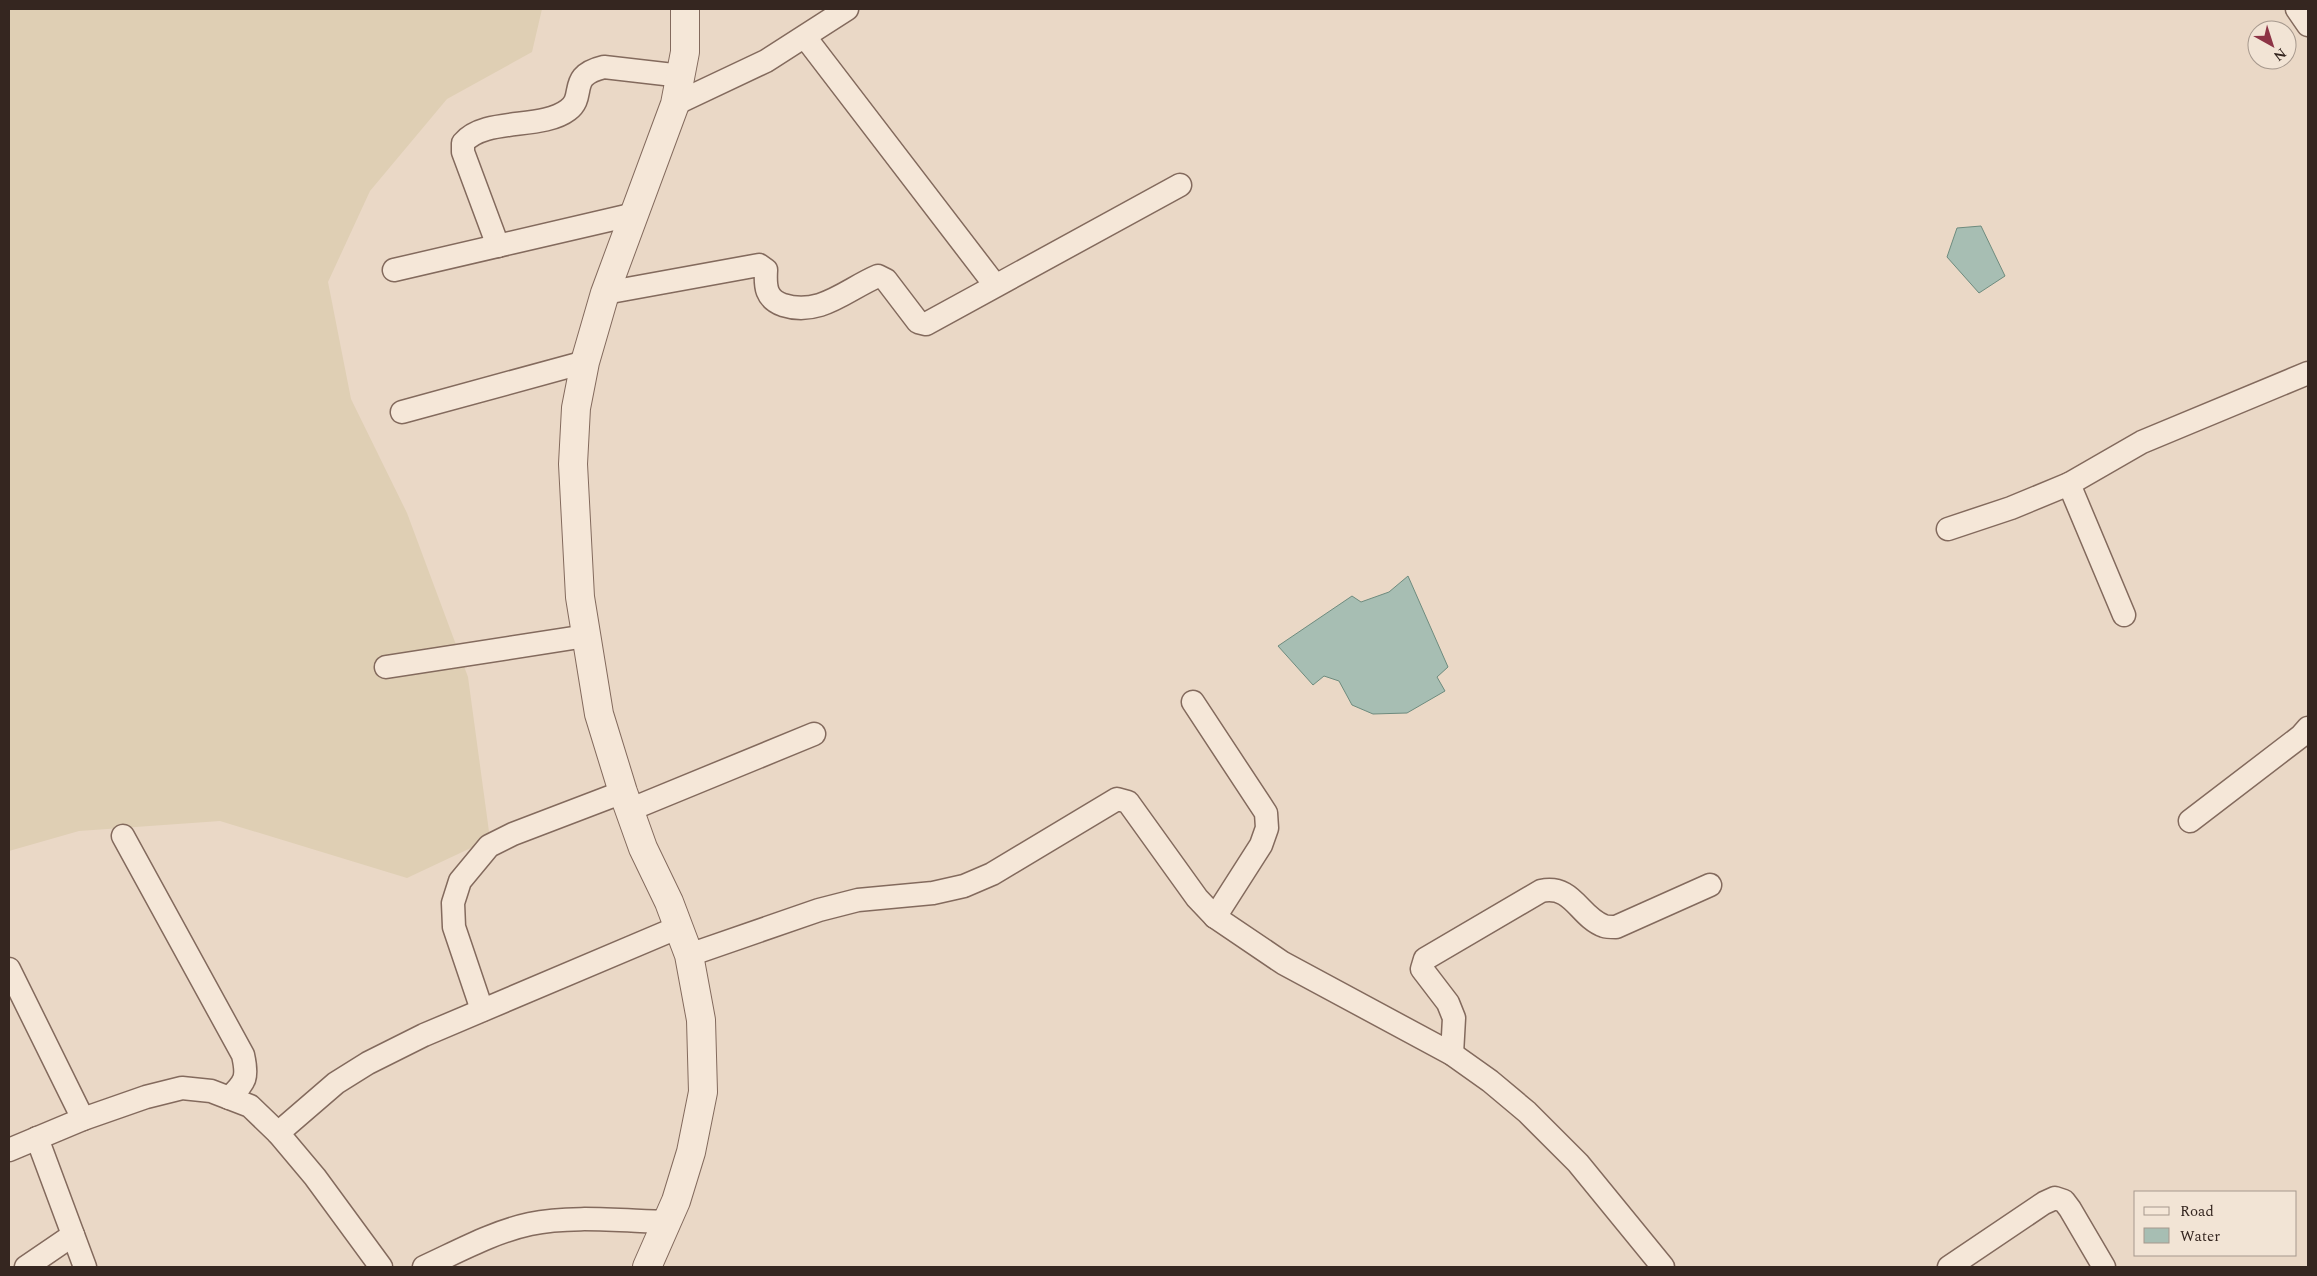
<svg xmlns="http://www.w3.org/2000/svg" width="2317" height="1276" font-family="Spectral,serif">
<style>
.farmland{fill:#dfcfb4}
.water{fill:#a7beb3;stroke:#6e8b7e}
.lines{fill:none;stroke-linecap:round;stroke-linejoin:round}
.minor-casing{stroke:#836a5d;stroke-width:25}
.tertiary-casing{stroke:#836a5d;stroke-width:30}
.minor{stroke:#f5e7d8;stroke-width:22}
.tertiary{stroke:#f5e7d8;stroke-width:28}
</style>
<rect width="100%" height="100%" fill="#ead8c6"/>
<path class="farmland" d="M 9,9 L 542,9 L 532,52 L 447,99 L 370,191 L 328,282 L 351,399 L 407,513 L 468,677 L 490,839 L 407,878 L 220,821 L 79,831 L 9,851 Z"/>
<g class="water">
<path d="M 1981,226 L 2005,276 L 1979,293 L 1947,257 L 1957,228 Z"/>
<path d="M 1408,576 L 1448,667 L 1437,677 L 1445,691 L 1407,713 L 1373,714 L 1352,705 L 1339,681 L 1324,676 L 1313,685 L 1278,646 L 1352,596 L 1361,602 L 1389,592 Z"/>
</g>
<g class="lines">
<defs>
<g id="minor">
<path d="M 2297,9 L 2308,25"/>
<path d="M 805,37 L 995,285"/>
<path d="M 675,104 L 766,61 L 847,9"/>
<path d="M 498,246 L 463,152 L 463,143 C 484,117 542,130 568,110 C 587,96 566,76 604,67 L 682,76"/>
<path d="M 394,270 L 635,214"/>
<path d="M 605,293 L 759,265 L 766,270 C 765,287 766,299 783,305 C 820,317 847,289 878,276 L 886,280 L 918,322 L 926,324 L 1180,185"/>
<path d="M 402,412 L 585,362"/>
<path d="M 2069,484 L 2124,615"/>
<path d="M 1948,529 L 2011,508 L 2069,484 L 2142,442 L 2308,373"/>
<path d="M 386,667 L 586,636"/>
<path d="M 1193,702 L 1266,813 L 1267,828 L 1261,845 L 1215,917"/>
<path d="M 629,810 L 814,734"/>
<path d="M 2190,821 L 2301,736 L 2308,728"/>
<path d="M 123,836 L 243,1055 C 248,1077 246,1082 229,1098"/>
<path d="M 689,955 L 819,910 L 858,900 L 933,893 L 964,886 L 992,874 L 1117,799 L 1128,802 L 1197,898 L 1215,917 L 1283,963 L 1452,1054 L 1490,1081 L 1527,1112 L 1578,1163 L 1663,1267"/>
<path d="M 9,969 L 83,1119"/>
<path d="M 482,1010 L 454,927 L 453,903 L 460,881 L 489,846 L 513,834 L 623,792"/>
<path d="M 1452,1054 L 1454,1018 L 1448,1003 L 1422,969 L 1425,959 L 1541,891 C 1573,884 1579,917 1604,926 C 1607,927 1612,927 1616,927 L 1710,885"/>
<path d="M 278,1133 L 336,1083 L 368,1063 L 424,1035 L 679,927"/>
<path d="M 37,1138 L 85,1267"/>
<path d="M 9,1150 L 83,1119 L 146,1097 L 182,1088 L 211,1091 L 250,1106 L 278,1133 L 315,1177 L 381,1267"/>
<path d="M 26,1267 L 73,1235"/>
<path d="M 424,1267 C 459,1251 493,1232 530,1224 C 570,1215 625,1221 667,1222"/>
<path d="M 1949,1267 L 2044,1203 L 2055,1198 L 2064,1201 L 2070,1209 L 2104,1267"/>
</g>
<path id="tertiary" d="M 647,1267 L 676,1201 L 691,1152 L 703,1092 L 701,1020 L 689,955 L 669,902 L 643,848 L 623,792 L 599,714 L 580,597 L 573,464 L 576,408 L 585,362 L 605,293 L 675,104 L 685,52 L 685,9"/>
</defs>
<use href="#minor" class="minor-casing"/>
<use href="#tertiary" class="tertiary-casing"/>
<use href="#minor" class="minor"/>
<use href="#tertiary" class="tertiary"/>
</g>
<rect width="2317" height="1276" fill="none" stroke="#352620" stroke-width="20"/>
<rect x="2134" y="1191" width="162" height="65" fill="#f2e4d5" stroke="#a6988d"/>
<rect x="2144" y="1207" width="25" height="8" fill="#f5e7d8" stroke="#a6988d"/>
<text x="2180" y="1216" font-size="15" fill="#352620">Road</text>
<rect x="2144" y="1228" width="25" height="15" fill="#a7beb3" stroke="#a6988d"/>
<text x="2180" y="1241" font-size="15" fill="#352620">Water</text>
<g transform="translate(2272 45) rotate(141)"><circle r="24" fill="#f2e4d5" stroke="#a6988d"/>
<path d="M0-4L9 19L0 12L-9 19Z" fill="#8d3345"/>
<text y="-8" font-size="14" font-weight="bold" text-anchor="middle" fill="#352620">N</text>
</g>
</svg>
